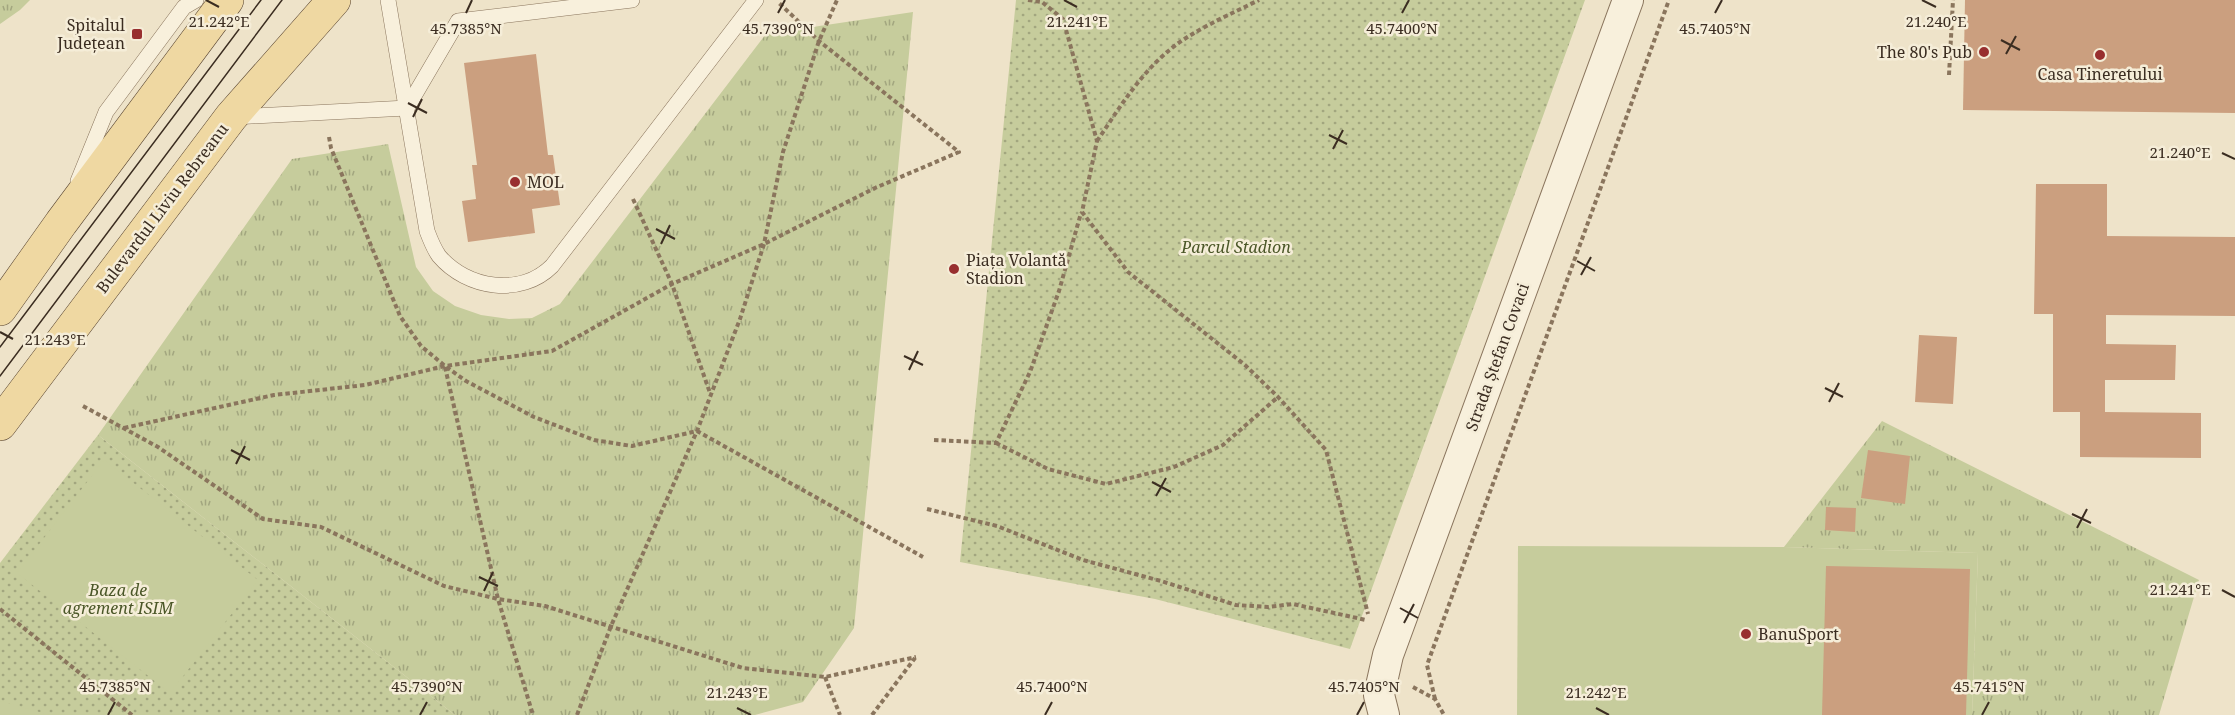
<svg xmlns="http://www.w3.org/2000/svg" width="2235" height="715" font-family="'Noto Serif',serif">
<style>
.grass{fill:url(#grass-tufts)}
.park{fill:url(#park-dots)}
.garden{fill:#c6cc9c}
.building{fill:#cb9f7f}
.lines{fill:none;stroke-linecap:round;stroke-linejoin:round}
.lane-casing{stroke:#8a755d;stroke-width:16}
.street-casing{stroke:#8a755d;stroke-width:32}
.primary-casing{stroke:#584431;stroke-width:34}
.path{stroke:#8a755d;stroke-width:4;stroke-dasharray:4.5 3;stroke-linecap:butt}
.lane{stroke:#f8f0dc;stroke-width:15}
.street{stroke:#f8f0dc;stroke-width:30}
.primary{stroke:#efd8a2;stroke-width:33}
.tram{stroke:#3b2d21;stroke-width:1.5}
.ticks{fill:none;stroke:#3b2d21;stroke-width:2}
.poi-dot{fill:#982f2f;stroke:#f5edd8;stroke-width:2}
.labels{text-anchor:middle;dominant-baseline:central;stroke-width:5;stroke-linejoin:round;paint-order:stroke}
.poi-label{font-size:16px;fill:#3b2d21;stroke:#f5edd8;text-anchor:start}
.street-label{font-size:16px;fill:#3b2d21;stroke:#f5edd8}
.park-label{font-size:16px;font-style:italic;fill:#4b5728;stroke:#f5edd8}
.ticks-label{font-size:15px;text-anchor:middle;fill:#3b2d21;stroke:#f5edd8;stroke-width:5;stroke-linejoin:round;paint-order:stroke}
</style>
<defs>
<pattern id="grass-tufts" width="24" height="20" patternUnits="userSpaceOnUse" patternTransform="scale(1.5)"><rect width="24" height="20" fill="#c6cc9c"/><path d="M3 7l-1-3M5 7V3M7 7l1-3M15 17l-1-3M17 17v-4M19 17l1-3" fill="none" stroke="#a2a67f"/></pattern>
<pattern id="park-dots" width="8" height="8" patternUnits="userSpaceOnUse" patternTransform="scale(1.5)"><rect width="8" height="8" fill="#c6cc9c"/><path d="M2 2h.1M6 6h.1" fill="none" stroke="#a2a67f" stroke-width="1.8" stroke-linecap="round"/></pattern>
</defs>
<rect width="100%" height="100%" fill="#eee3c9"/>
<g class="grass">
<path d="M 0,0 L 30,0 L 20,10 L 0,24 Z"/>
<path d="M 913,12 L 854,628 L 803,702 L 755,715 L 455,715 L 98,435 L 292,159 L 388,144 L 416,267 L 433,291 L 455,306 L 481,315 L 509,319 L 532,318 L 560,304 L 766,34 Z"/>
<path d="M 1882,421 L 2199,580 L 2159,715 L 1972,715 L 1978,553 L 1784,547 Z"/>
</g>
<g class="park">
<path d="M 1016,0 L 1585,0 L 1350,649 L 1155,599 L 960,562 Z"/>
<path d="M 98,435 L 455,715 L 0,715 L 0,563 Z"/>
</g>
<g class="garden">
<path d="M 104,460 L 258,580 L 170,693 L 17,573 Z"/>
<path d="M 1518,546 L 1784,547 L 1978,553 L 1972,715 L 1517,715 Z"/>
<path d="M 0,701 L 50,715 L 0,715 Z"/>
</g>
<g class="building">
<path d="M 1965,0 L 2235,0 L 2235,113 L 1963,110 Z"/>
<path d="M 536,54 L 548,155 L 553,155 L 560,205 L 532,209 L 535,233 L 468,242 L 462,201 L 476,199 L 472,165 L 477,165 L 464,63 Z"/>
<path d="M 2036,184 L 2107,184 L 2107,236 L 2235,237 L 2235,316 L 2106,315 L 2106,344 L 2176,345 L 2175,380 L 2105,380 L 2105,412 L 2201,413 L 2201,458 L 2080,457 L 2080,412 L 2053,412 L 2053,314 L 2034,314 Z"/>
<path d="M 1919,335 L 1957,337 L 1953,404 L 1915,402 Z"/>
<path d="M 1868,450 L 1910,456 L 1905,504 L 1861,498 Z"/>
<path d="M 1826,507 L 1856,508 L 1855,532 L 1825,530 Z"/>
<path d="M 1826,566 L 1970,569 L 1966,715 L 1822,715 Z"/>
</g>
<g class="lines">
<defs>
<g id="lane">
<path d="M 388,0 L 427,231 C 430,239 434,249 439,256 C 467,289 521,297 552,266 L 756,0"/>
<path d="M 234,117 L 407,108 L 458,21 L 632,0"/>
<path d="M 78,181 L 106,112 L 184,7 L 196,0"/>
</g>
<path id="street" d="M 1384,715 L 1379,695 L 1388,655 L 1628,0"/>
<g id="primary">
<path d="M 0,309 L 61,223 L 227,0"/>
<path d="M 0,424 L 231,117 L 334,0"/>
</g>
</defs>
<use href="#lane" class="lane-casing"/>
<use href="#street" class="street-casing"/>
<use href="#primary" class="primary-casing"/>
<g class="path">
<path d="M 1028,0 L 1042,2 L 1063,19 L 1097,141 L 1082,212 L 1128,272 L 1245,365 L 1278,397 L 1326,450 L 1368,614"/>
<path d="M 1949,75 L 1953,0"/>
<path d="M 329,137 L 331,148 L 400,316 L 421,346 L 445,366 L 466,381 L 534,417 L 594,440 L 632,446 L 697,431 L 923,557"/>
<path d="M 1097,141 C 1118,110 1138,77 1166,53 C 1189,32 1231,14 1259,0"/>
<path d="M 633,199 L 672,284 L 710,393"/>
<path d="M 445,367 L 498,599 L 533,715"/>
<path d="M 83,406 L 158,447 L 263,519 L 321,527 L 444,586 L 498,599 L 545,606 L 743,668 L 825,677 L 916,657"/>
<path d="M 124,428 L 274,395 L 365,385 L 445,366 L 552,351 L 672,284 L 764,244 L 875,188 L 959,152 L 819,41 L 779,3"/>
<path d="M 934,440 L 996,443 L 1030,372 L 1059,291 L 1081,213"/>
<path d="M 996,443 L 1048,469 L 1106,484 L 1174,467 L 1223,445 L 1278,397"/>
<path d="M 927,509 L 997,526 L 1083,560 L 1161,581 L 1236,605 L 1268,607 L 1293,604 L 1366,620"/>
<path d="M 0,609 L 132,715"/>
<path d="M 825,677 L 840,715"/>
<path d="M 1413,687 L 1435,699 L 1444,715"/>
<path d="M 1435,699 L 1427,665 L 1669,0"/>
<path d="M 577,715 L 611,626 L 697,431 L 740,319 L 764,244 L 783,152 L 819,41 L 837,0"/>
<path d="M 872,715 L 915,658"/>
</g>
<use href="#lane" class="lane"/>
<use href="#street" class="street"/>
<use href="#primary" class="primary"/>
<g class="tram">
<path d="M 0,347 L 261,0"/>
<path d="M 0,376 L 282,0"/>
</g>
</g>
<path class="ticks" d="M 206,0 L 219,7M 1064,0 L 1077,7M 1922,0 L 1936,7M 466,13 L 472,0M 778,13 L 785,0M 1402,13 L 1409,0M 1715,13 L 1722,0M 2001,40 L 2020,50M 2006,54 L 2016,36M 408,103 L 427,113M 413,117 L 422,99M 1329,135 L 1347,144M 1333,149 L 1343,130M 2222,153 L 2235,159M 656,229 L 675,239M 661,244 L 670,225M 1577,261 L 1595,271M 1581,275 L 1591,257M 0,332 L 13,339M 904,356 L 923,365M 909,370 L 918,351M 1825,388 L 1843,397M 1829,402 L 1839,383M 231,450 L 250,460M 236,464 L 245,446M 1152,482 L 1171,492M 1156,496 L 1166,478M 2072,514 L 2091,523M 2077,528 L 2087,509M 479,577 L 498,586M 2222,590 L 2235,597M 484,591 L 493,572M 1400,608 L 1418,618M 1404,623 L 1414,604M 737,708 L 751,715M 1596,708 L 1609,715M 108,715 L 115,702M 420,715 L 427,702M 1045,715 L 1052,702M 1357,715 L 1364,702M 1982,715 L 1989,702"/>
<g class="poi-dot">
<rect x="131" y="28" width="12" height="12" rx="3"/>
<circle cx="1984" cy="52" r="6"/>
<circle cx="2100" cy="55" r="6"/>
<circle cx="515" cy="182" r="6"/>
<circle cx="954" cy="269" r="6"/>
<circle cx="1746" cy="634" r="6"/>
</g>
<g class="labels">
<g class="poi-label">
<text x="125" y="25" text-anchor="end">Spitalul<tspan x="125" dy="18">Județean</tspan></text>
<text x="1972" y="52" text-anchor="end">The 80's Pub</text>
<text x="2100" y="74" text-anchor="middle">Casa Tineretului</text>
<text x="527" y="182">MOL</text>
<text x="966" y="260">Piața Volantă<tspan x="966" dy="18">Stadion</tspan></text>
<text x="1758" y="634">BanuSport</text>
</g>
<g class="street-label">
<text transform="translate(162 208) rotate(-53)">Bulevardul Liviu Rebreanu</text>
<text transform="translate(1497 357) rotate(-70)">Strada Ștefan Covaci</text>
</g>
<g class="park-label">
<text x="1236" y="247">Parcul Stadion</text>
<text x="118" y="590">Baza de<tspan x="118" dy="18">agrement ISIM</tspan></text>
</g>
</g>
<g class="ticks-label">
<text x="219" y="27">21.242°E</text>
<text x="1077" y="27">21.241°E</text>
<text x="1936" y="27">21.240°E</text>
<text x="466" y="34">45.7385°N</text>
<text x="778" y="34">45.7390°N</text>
<text x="1402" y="34">45.7400°N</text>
<text x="1715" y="34">45.7405°N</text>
<text x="2180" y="158">21.240°E</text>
<text x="55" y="345">21.243°E</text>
<text x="2180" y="595">21.241°E</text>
<text x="115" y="692">45.7385°N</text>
<text x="427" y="692">45.7390°N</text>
<text x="1052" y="692">45.7400°N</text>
<text x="1364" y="692">45.7405°N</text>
<text x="1989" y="692">45.7415°N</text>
<text x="737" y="698">21.243°E</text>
<text x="1596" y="698">21.242°E</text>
</g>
</svg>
